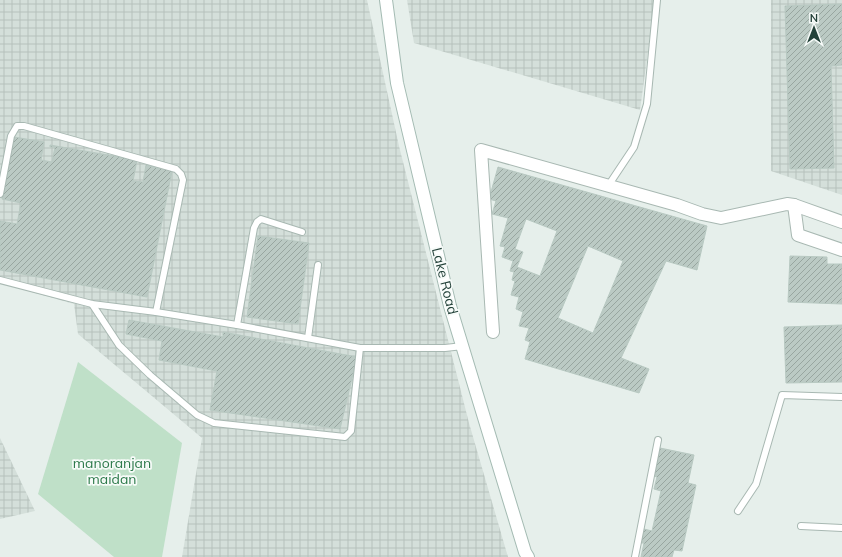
<svg xmlns="http://www.w3.org/2000/svg" width="842" height="557" font-family="Mulish,sans-serif">
<style>
.industrial{fill:url(#industrial-grid)}
.green{fill:#bfe0c8}
.building{fill:url(#building-hatch);stroke:#b8c9c2;fill-rule:evenodd}
.lines{fill:none;stroke-linecap:round;stroke-linejoin:round}
.lane-casing{stroke:#a8b8b2;stroke-width:8}
.street-casing{stroke:#a8b8b2;stroke-width:14}
.secondary-casing{stroke:#a4bbb3;stroke-width:14}
.lane{stroke:#fff;stroke-width:6}
.street{stroke:#fff;stroke-width:12}
.secondary{stroke:#fff;stroke-width:12}
.labels{text-anchor:middle;dominant-baseline:central;stroke-width:3.5;stroke-linejoin:round;paint-order:stroke}
.street-label{font-size:14px;fill:#24423a;stroke:#f7fbf9}
.park-label{font-size:14px;fill:#2d7a4b;stroke:#f7fbf9}
</style>
<defs>
<pattern id="industrial-grid" width="8" height="8" patternUnits="userSpaceOnUse"><rect width="8" height="8" fill="#d4dfda"/><path d="M0 4h8M4 0v8" fill="none" stroke="#b6c1bc"/></pattern>
<pattern id="building-hatch" width="6" height="6" patternUnits="userSpaceOnUse"><rect width="6" height="6" fill="#bbcac4"/><path d="M-1 1l2-2M0 6l6-6M5 7l2-2" fill="none" stroke="#98a6a0"/></pattern>
</defs>
<rect width="100%" height="100%" fill="#e6efeb"/>
<g class="industrial">
<path d="M 0,0 L 367,0 L 399,146 L 469,423 L 508,557 L 182,557 L 202,438 L 78,334 L 74,304 L 0,283 Z"/>
<path d="M 407,0 L 655,0 L 640,110 L 414,43 Z"/>
<path d="M 771,0 L 842,0 L 842,195 L 771,171 Z"/>
<path d="M 0,438 L 35,511 L 0,519 Z"/>
</g>
<path class="green" d="M 78,362 L 182,443 L 162,557 L 114,557 L 38,494 Z"/>
<g class="building">
<path d="M 842,4 L 842,65 L 831,66 L 834,168 L 790,169 L 785,6 Z"/>
<path d="M 14,137 L 44,142 L 41,160 L 52,162 L 55,147 L 50,147 L 50,145 L 137,160 L 133,181 L 143,182 L 146,165 L 172,171 L 147,297 L 0,270 L 0,221 L 17,224 L 21,203 L 2,199 Z"/>
<path d="M 498,167 L 707,226 L 697,270 L 666,261 L 621,358 L 649,369 L 639,393 L 525,359 L 530,342 L 525,340 L 529,328 L 519,326 L 523,312 L 516,309 L 519,297 L 511,295 L 515,281 L 512,280 L 514,272 L 510,271 L 513,261 L 502,257 L 505,247 L 500,246 L 508,218 L 492,214 L 496,201 L 489,199 ZM 526,219 L 557,231 L 540,276 L 517,267 L 523,252 L 515,249 ZM 588,246 L 623,261 L 593,333 L 558,318 Z"/>
<path d="M 258,236 L 309,243 L 298,324 L 247,317 Z"/>
<path d="M 790,256 L 827,257 L 827,264 L 842,264 L 842,304 L 788,302 Z"/>
<path d="M 129,320 L 223,337 L 223,332 L 357,357 L 340,429 L 210,410 L 217,371 L 159,360 L 162,341 L 126,334 Z"/>
<path d="M 842,325 L 842,382 L 786,383 L 784,327 Z"/>
<path d="M 660,448 L 694,455 L 688,483 L 696,485 L 682,551 L 674,550 L 672,557 L 641,557 L 644,543 L 641,543 L 644,529 L 652,531 L 661,491 L 654,489 L 657,477 L 654,476 Z"/>
</g>
<g class="lines">
<defs>
<g id="lane">
<path d="M 608,186 L 634,147 L 647,104 L 657,0"/>
<path d="M 0,194 L 11,136 L 17,126 L 24,126 L 176,169 L 181,174 L 183,180 L 156,312"/>
<path d="M 0,280 L 92,304 L 156,312 L 237,325 L 360,348 L 445,348 L 463,346"/>
<path d="M 92,304 L 119,345 L 150,375 L 197,415 L 214,423 L 345,437 L 351,431 L 360,348"/>
<path d="M 237,325 L 254,228 L 257,222 L 261,219 L 302,232"/>
<path d="M 308,338 L 318,265"/>
<path d="M 738,511 L 756,484 L 782,395 L 842,397"/>
<path d="M 801,526 L 842,528"/>
<path d="M 635,557 L 658,440"/>
</g>
<g id="street">
<path d="M 794,205 L 798,235 L 842,250"/>
<path d="M 493,332 L 481,150 L 677,205 L 702,214 L 721,218 L 787,204 L 794,205 L 842,222"/>
</g>
<path id="secondary" d="M 386,0 L 397,83 L 450,306 L 525,552 L 528,557"/>
</defs>
<use href="#lane" class="lane-casing"/>
<use href="#street" class="street-casing"/>
<use href="#secondary" class="secondary-casing"/>
<use href="#lane" class="lane"/>
<use href="#street" class="street"/>
<use href="#secondary" class="secondary"/>
</g>
<g class="labels">
<g class="street-label">
<text transform="translate(445 281) rotate(76)">Lake Road</text>
</g>
<g class="park-label">
<text x="112" y="463">manoranjan<tspan x="112" dy="16">maidan</tspan></text>
</g>
</g>
<g transform="translate(814 28)" stroke="#f7fbf9" stroke-width="3" paint-order="stroke">
<path d="M0-3L7 15L0 10L-7 15Z" fill="#24423a"/>
<text y="-6" font-size="11" font-weight="bold" text-anchor="middle" fill="#24423a">N</text>
</g>
</svg>
